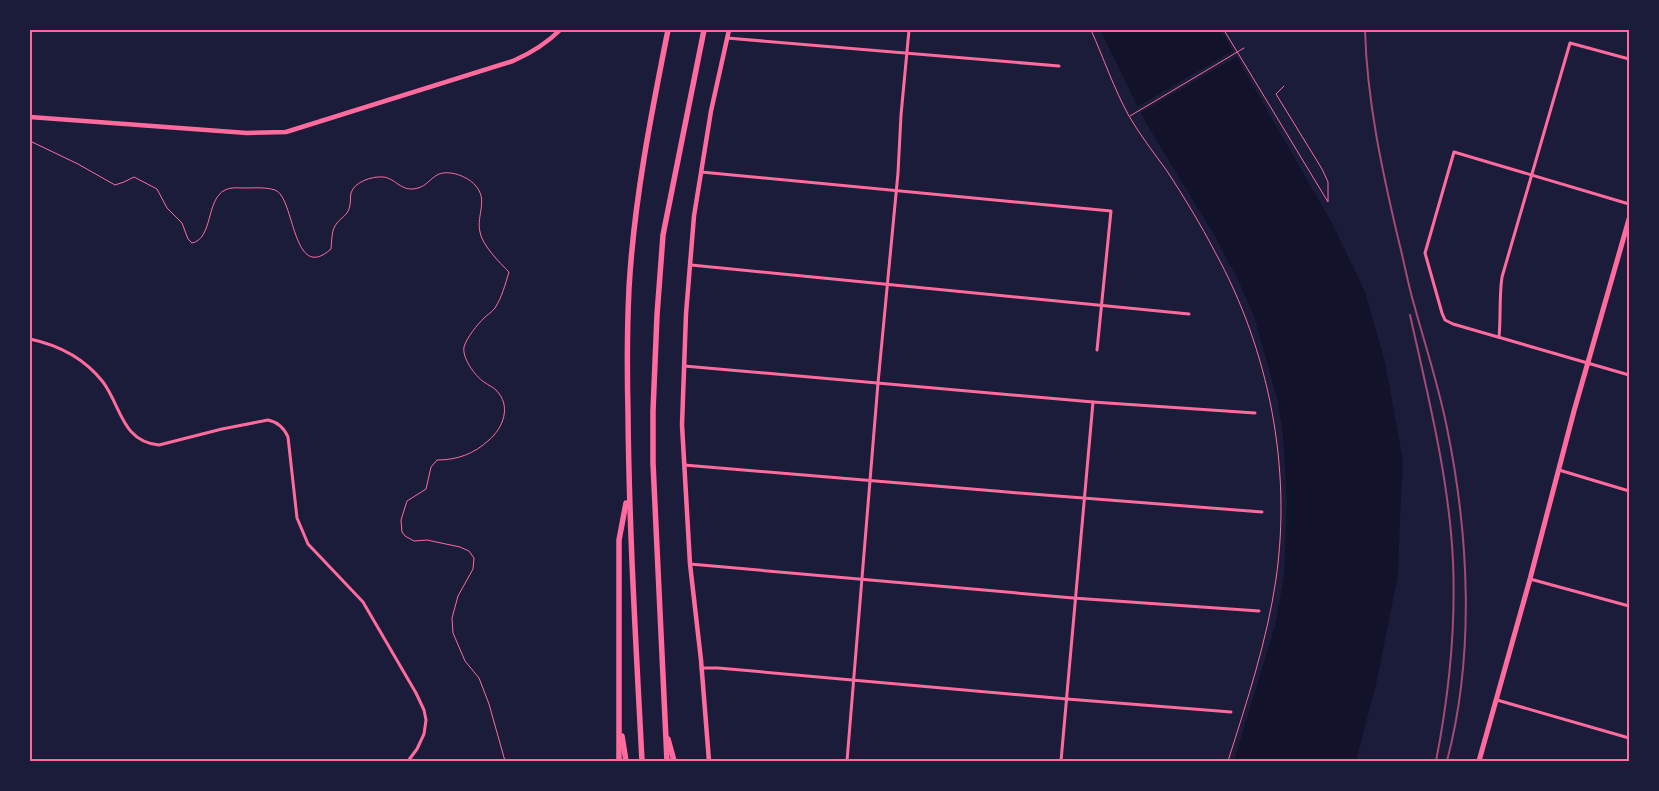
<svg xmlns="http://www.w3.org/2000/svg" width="1659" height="791" font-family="Overpass,sans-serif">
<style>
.water{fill:#12122b}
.pier{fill:#1b1b3a}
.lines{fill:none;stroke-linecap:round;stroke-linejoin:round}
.path{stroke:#ff6b9d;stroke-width:1}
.minor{stroke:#ff6b9d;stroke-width:3}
.secondary{stroke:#ff6b9d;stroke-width:4.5}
.primary{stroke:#ff6b9d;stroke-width:5}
.motorway{stroke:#ff6b9d;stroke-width:5.5}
.rail{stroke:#a44b75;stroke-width:2}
.neatline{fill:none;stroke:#ff6b9d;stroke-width:2}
</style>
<rect width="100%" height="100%" fill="#1b1b3a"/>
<path class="water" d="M 1100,30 L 1221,30 L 1333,225 L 1365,292 L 1385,362 L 1403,461 L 1400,516 L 1398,574 L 1377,680 L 1356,761 L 1234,761 L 1275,626 L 1284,576 L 1287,506 L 1283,433 L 1277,398 L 1254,316 L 1238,280 L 1216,238 L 1146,123 Z"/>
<path class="pier" d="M 1234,50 L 1238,56 L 1138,114 L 1135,108 Z"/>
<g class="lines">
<g class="path">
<path d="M 1091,30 C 1104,59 1114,89 1129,116 C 1140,135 1154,153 1167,171 C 1184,197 1201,225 1215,252 C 1269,350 1292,468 1276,579 C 1267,641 1247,701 1228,761"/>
<path d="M 1224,30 L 1328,202 L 1328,182 L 1322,169 L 1276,94 L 1284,86"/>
<path d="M 1130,116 L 1244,48"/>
<path d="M 30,141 L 78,164 L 115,185 L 124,182 L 134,177 L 157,189 L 167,208 L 182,223 L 188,239 L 192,243 C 213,239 206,199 225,190 C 231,187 238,188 244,188 C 254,188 266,187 275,190 C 295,197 292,284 331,249 C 332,240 331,230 337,223 C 341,218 347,215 349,209 C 351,204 350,198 351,193 C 354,182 372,176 383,177 C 396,178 401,193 418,188 C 426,186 430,179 437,175 C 448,169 467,176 475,185 C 489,200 476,215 480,232 C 482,245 500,263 509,272 C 505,285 502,297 495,308 C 492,312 487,315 484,318 C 477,325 467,337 464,347 C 462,358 475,376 484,382 C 488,385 493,387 496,390 C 512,406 503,428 489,440 C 474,454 457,460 437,460 L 431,467 L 426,489 L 407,501 L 401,520 L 402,532 L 405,536 L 414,541 L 427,540 L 460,547 L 469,551 L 474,558 L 473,569 L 458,596 L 452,618 L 453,633 L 465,661 L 479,678 L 489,704 L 505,761"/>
</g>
<g class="minor">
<path d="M 727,38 L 1059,66"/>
<path d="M 701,172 L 1111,211 L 1097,350"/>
<path d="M 1629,204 L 1454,152 L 1425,253 L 1442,313 L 1445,320 L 1453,324 L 1629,375"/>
<path d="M 691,265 L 1189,314"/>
<path d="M 1499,337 C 1501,317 1499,297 1502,277 L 1570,43 L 1629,59"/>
<path d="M 30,339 C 58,345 85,359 103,382 C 121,406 122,442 159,445 L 222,429 L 268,420 C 278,422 284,428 288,437 L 297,518 L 308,544 L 363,602 L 416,693 L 424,710 L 426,720 L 424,734 L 417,749 L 408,761"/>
<path d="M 684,366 L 1093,402 L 1255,413"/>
<path d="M 684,465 C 877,481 1069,498 1262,512"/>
<path d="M 1559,470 L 1629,491"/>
<path d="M 690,564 L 1073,598 L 1259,611"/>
<path d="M 1530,579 L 1629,606"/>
<path d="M 701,668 L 718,668 L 1067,699 L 1231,712"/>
<path d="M 1497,700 L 1629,738"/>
<path d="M 847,761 L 878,383 L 898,173 L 901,115 L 909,30"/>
<path d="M 1061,761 L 1093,402"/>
</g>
<g class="secondary">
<path d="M 30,117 L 247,133 L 286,132 L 513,61 C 531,53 546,44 560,30"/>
<path d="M 709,761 L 701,660 L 690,564 L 682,425 L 686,314 L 694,216 L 711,111 L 729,30"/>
</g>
<path class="primary" d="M 1479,761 L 1530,579 L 1574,411 L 1629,219"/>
<g class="motorway">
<path d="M 622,736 L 626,761"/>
<path d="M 668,739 L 674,761"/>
<path d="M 619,761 L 619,540 L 626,503"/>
<path d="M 642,761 C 636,645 629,529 628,413 C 627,371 627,330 629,288 C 634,201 651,115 668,30"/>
<path d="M 667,761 L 653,463 L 653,411 L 657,315 L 663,235 L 704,30"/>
</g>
<g class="rail">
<path d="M 1365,30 C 1367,101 1382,170 1398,238 C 1404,261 1408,285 1415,308 C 1426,348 1439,387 1447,428 C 1469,535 1475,655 1447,761"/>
<path d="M 1410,315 C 1428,396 1449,478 1453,561 C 1456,629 1449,695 1436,761"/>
</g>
</g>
<rect width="1659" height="791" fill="none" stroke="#1b1b3a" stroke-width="62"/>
<rect x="31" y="31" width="1597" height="729" class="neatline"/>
</svg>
